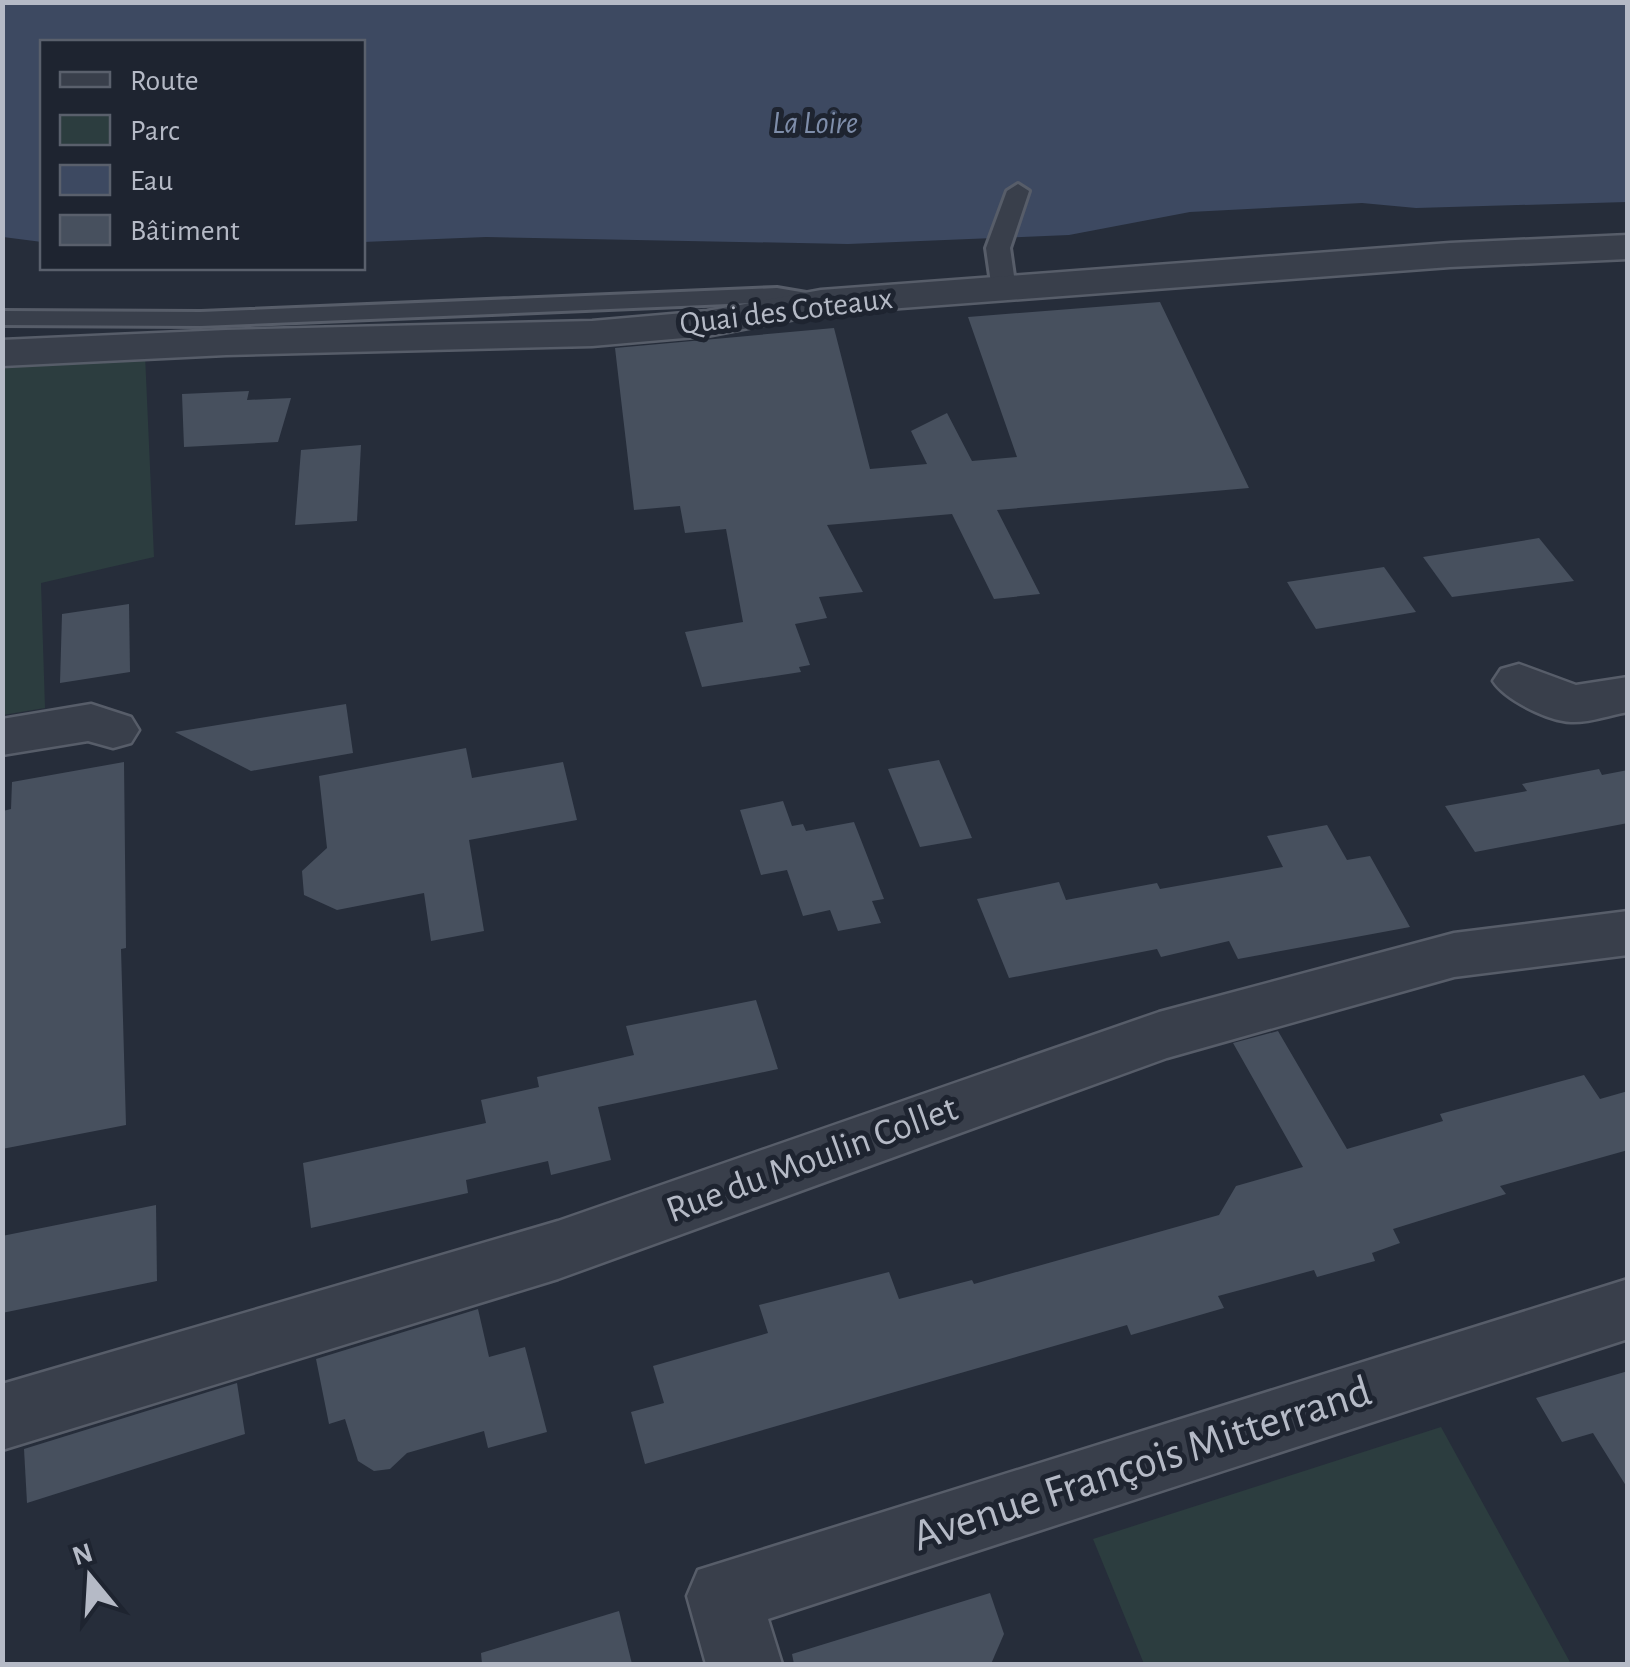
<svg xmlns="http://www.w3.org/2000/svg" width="1630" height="1667" font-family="'Alegreya Sans',sans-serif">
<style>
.green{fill:#2c3d3f}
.water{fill:#3d4961}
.building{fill:#47505e}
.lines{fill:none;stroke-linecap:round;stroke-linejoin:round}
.lane-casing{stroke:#575d69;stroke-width:6}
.street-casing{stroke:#575d69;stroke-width:5}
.lane{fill:#393f4b;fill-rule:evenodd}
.street{fill:#393f4b;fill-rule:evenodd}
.labels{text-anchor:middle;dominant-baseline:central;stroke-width:10;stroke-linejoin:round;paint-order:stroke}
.far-water-label{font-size:32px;font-style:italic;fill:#7f8eaa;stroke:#1e2430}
.far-street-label{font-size:32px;fill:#b5bac6;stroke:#1e2430}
.street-label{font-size:38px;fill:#b5bac6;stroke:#1e2430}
.near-street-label{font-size:45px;fill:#b5bac6;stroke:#1e2430}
</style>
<rect width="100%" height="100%" fill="#262d3a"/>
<g class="green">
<path d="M 145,355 L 154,557 L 41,583 L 45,708 L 3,715 L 3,365 Z"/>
<path d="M 1441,1427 L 1571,1664 L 1144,1664 L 1093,1539 Z"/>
</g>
<path class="water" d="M 3,3 L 1627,3 L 1627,202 L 1416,208 L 1362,203 L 1190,212 L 1069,235 L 848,244 L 486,237 L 363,242 L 362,42 L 42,42 L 42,242 L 3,237 Z"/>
<g class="building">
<path d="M 1160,302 L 1249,488 L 997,510 L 1040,594 L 994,599 L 952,514 L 827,525 L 863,592 L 819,597 L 827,618 L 795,624 L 810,665 L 799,667 L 801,672 L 702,687 L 685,632 L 743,622 L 726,529 L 685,533 L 680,506 L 634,510 L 615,348 L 834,328 L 870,469 L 927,464 L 911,431 L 947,413 L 972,461 L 1017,457 L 968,317 Z"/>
<path d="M 249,391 L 247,400 L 291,398 L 278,442 L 184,447 L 182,394 Z"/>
<path d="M 361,445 L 357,521 L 295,525 L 301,450 Z"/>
<path d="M 1539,538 L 1574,581 L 1452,597 L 1423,557 Z"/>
<path d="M 1384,567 L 1416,612 L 1316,629 L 1287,582 Z"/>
<path d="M 129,604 L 130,672 L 60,683 L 62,614 Z"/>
<path d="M 346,704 L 353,753 L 251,771 L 175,732 Z"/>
<path d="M 466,748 L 472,778 L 563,762 L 577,820 L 469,840 L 484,931 L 431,941 L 424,893 L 337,910 L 304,895 L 302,871 L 327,848 L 319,776 Z"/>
<path d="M 939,760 L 972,838 L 920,847 L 888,769 Z"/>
<path d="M 124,762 L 126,948 L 121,949 L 126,1125 L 2,1149 L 2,832 L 3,811 L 11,809 L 12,782 Z"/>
<path d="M 1599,769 L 1602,775 L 1628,770 L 1628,823 L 1475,852 L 1445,806 L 1527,791 L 1522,784 Z"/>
<path d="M 783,801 L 792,826 L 803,824 L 806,831 L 854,822 L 884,899 L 872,901 L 881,923 L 838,931 L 830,910 L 803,916 L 787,870 L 761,875 L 740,810 Z"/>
<path d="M 1327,825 L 1347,860 L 1370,856 L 1410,927 L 1238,959 L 1229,941 L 1161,957 L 1157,949 L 1009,978 L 977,899 L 1059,882 L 1066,900 L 1157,883 L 1160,889 L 1283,867 L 1267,836 Z"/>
<path d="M 756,1000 L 778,1069 L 598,1107 L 611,1160 L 551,1175 L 548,1161 L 466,1180 L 468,1193 L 311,1228 L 303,1163 L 486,1123 L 481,1100 L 539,1087 L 537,1077 L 634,1055 L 626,1026 Z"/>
<path d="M 1278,1031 L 1347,1149 L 1443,1121 L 1440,1114 L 1584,1075 L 1600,1099 L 1628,1091 L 1628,1150 L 1500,1186 L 1506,1194 L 1393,1229 L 1400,1243 L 1372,1253 L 1375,1261 L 1317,1277 L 1314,1270 L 1218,1296 L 1224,1308 L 1131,1335 L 1127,1325 L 645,1464 L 631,1412 L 664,1403 L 653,1366 L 768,1333 L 759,1305 L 889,1272 L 899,1299 L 972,1280 L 974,1284 L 1219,1215 L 1236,1186 L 1303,1167 L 1233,1043 Z"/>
<path d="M 156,1205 L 157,1281 L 2,1313 L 2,1236 Z"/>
<path d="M 478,1309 L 489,1357 L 525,1347 L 547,1432 L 488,1448 L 484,1431 L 407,1453 L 390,1469 L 374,1471 L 358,1461 L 345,1419 L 329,1424 L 316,1359 Z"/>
<path d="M 1628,1371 L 1628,1489 L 1593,1433 L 1562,1442 L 1536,1398 Z"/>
<path d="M 237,1383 L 245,1434 L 27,1503 L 24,1449 Z"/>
<path d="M 990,1593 L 1004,1634 L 991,1664 L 794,1664 L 792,1654 Z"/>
<path d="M 619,1611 L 632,1664 L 482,1664 L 481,1653 Z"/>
</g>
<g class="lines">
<defs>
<g id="lane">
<path d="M 1018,184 L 1029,191 L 1010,248 L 1016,290 L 1004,297 L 992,290 L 986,248 L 1007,191 Z"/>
<path d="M 777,288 L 830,297 L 833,302 L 821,309 L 777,302 L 201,326 L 2,325 L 2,311 L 201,312 Z"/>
</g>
<g id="street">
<path d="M 1628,235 L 1628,259 L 1450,267 L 821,314 L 707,336 L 592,346 L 226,355 L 2,366 L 2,340 L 226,330 L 592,321 L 707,311 L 821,290 L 1450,243 Z"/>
<path d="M 1519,664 L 1576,685 L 1628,677 L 1628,712 C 1610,715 1589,723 1571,722 C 1548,721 1505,700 1493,681 L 1501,669 Z"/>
<path d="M 91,704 L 131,717 L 139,730 L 131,743 L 113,748 L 88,741 L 2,755 L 2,719 Z"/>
<path d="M 1628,911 L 1628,955 L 1454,977 L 1167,1058 L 558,1279 L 2,1450 L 2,1384 L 558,1221 L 1159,1012 L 1454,933 Z"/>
<path d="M 1628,1279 L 1628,1339 L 768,1619 L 782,1664 L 706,1664 L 687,1596 L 698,1570 Z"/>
</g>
</defs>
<use href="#lane" class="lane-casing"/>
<use href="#street" class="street-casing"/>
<use href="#lane" class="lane"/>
<use href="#street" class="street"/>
</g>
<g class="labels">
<g class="far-water-label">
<text x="815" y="123">La Loire</text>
</g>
<g class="far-street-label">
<text transform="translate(786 311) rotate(-7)">Quai des Coteaux</text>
</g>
<g class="street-label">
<text transform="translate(812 1160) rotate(-20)">Rue du Moulin Collet</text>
</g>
<g class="near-street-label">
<text transform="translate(1142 1464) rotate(-18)">Avenue François Mitterrand</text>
</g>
</g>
<rect width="1630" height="1667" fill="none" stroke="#b5bac6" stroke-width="10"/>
<rect x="40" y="40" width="325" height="230" fill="#1e2430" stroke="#5a606c" stroke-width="2.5"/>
<rect x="60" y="72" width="50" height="15" fill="#393f4b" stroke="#5a606c" stroke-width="2.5"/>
<text x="130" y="90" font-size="30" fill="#b5bac6">Route</text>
<rect x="60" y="115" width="50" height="30" fill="#2c3d3f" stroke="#5a606c" stroke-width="2.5"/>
<text x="130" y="140" font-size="30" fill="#b5bac6">Parc</text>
<rect x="60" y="165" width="50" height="30" fill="#3d4961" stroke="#5a606c" stroke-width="2.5"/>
<text x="130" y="190" font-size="30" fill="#b5bac6">Eau</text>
<rect x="60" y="215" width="50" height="30" fill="#47505e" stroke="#5a606c" stroke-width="2.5"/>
<text x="130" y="240" font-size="30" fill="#b5bac6">Bâtiment</text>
<g transform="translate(90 1577) rotate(342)" stroke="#1e2430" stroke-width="8" paint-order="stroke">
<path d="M0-8L18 38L0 25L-18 38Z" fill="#b5bac6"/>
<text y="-15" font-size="28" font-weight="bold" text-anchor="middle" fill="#b5bac6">N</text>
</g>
</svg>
